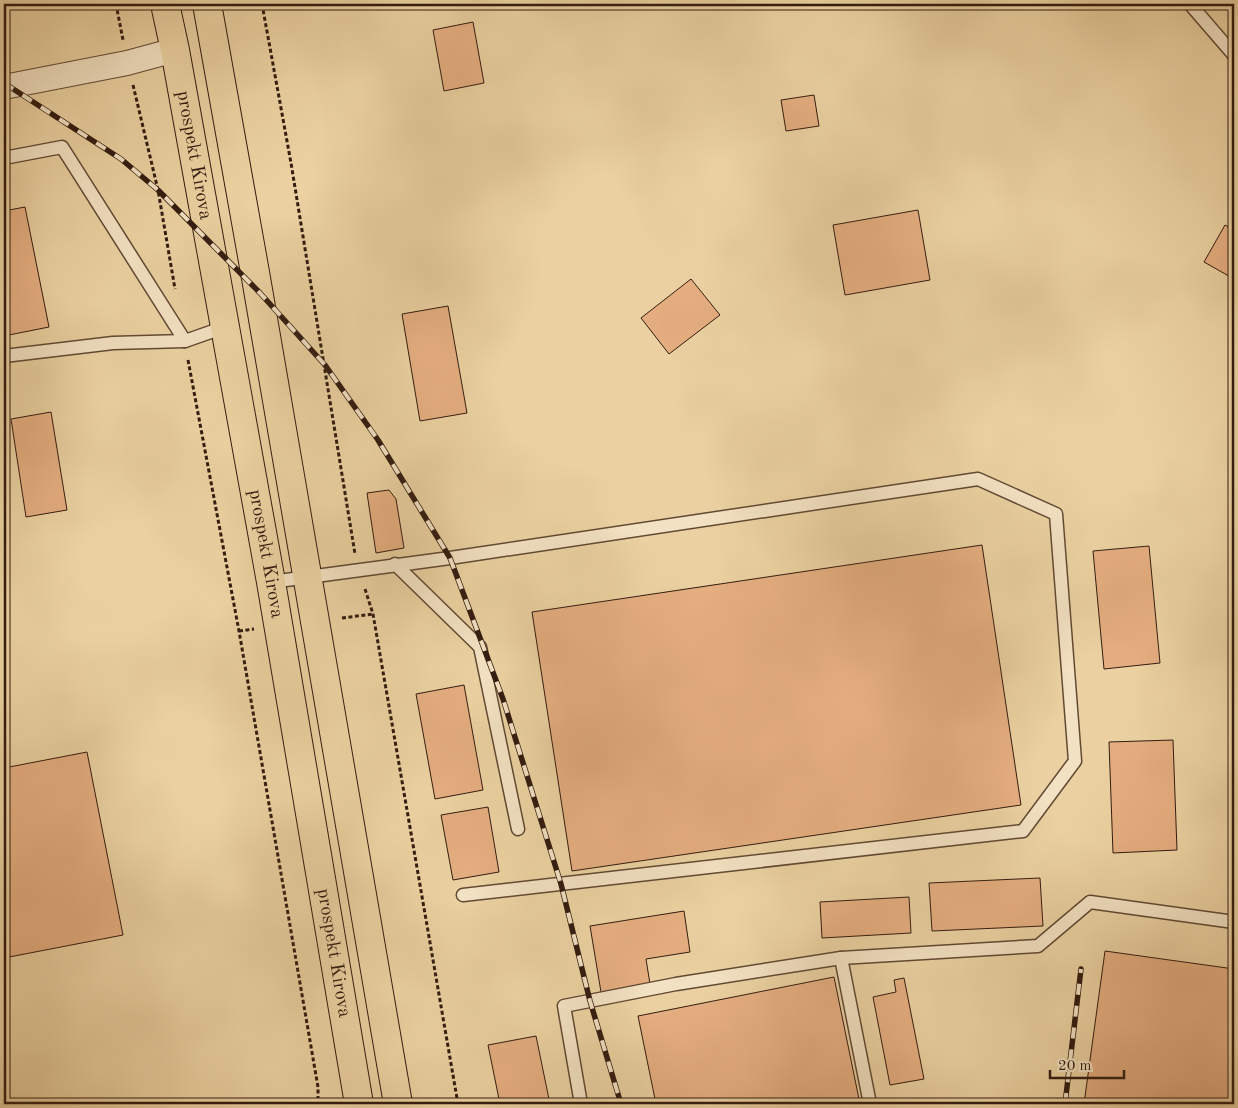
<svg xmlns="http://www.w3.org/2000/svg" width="1238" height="1108" font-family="'Old Standard TT',serif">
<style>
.building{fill:#e5ae80;stroke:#331c10}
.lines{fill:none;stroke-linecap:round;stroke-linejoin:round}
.service-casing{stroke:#614934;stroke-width:15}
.minor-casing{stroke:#614934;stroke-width:26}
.primary-casing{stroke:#331c10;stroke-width:30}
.path{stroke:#331c10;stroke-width:3;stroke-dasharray:4 2.5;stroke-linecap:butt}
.service{stroke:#f2e1c2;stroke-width:12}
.minor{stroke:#f2e1c2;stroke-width:24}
.primary{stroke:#ebd1a1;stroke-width:28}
.rail-casing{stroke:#331c10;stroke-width:5.5}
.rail{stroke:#f2e1c2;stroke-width:4;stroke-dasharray:11;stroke-linecap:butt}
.labels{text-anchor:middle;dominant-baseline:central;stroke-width:4.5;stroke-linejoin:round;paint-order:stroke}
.street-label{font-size:19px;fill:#331c10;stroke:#f2e1c2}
</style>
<rect width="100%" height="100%" fill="#ebd1a1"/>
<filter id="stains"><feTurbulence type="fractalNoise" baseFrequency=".004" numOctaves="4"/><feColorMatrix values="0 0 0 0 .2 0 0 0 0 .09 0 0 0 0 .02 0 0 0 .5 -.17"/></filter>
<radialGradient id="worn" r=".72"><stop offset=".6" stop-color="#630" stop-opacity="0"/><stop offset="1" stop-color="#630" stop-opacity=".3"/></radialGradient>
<g class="building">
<path d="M 473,22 L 484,83 L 444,91 L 433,30 Z"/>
<path d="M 814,95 L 819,126 L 786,131 L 781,100 Z"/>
<path d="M 25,207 L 49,327 L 4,336 L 4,211 Z"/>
<path d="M 918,210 L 930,280 L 845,295 L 833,225 Z"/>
<path d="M 1225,225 L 1234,230 L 1234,279 L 1204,262 Z"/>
<path d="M 691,279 L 720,315 L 669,354 L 641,318 Z"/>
<path d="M 448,306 L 467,413 L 420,421 L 402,314 Z"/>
<path d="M 51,412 L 67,510 L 26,517 L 11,419 Z"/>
<path d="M 389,490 L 396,499 L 404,548 L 376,553 L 367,493 Z"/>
<path d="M 982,545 L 1021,805 L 572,871 L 532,612 Z"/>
<path d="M 1149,546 L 1160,663 L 1104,669 L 1093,551 Z"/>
<path d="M 464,685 L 483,790 L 435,799 L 416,694 Z"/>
<path d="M 1173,740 L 1177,850 L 1113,853 L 1109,742 Z"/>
<path d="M 87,752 L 123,935 L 4,958 L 4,768 Z"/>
<path d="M 488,807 L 499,872 L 453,880 L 441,815 Z"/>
<path d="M 1040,878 L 1043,926 L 932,931 L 929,883 Z"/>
<path d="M 909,897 L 911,933 L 822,938 L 820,902 Z"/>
<path d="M 684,911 L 690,952 L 646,959 L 650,984 L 601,992 L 590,926 Z"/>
<path d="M 1105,951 L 1234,969 L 1234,1104 L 1084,1104 Z"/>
<path d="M 834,977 L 860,1104 L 656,1104 L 638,1016 Z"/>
<path d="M 904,978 L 924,1079 L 890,1085 L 873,997 L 896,992 L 894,980 Z"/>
<path d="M 536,1036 L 550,1104 L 500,1104 L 488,1045 Z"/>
</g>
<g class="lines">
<defs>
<g id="service">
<path d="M 1190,4 L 1234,55"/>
<path d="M 4,158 L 62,147 L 185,341 L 225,327"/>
<path d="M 4,356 L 113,343 L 185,341"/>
<path d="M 395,564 L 480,647 L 518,829"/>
<path d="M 271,582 L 450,558 L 978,479 L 1056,514 L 1075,761 L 1023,831 L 463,895"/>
<path d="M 841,958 L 870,1104"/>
<path d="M 581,1104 L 564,1006 L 676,984 L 841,958 L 1038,946 L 1090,902 L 1234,922"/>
</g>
<path id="minor" d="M 4,87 L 127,63 L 175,50"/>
<g id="primary">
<path id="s1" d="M 165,4 L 175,50 L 271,582 L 359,1104"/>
<path d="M 207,4 C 274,370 334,737 398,1104"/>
</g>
</defs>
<use href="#service" class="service-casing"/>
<use href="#minor" class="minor-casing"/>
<use href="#primary" class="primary-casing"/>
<g class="path">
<path d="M 116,4 L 123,40"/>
<path d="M 262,4 L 291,163 L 355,554"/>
<path d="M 133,85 L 158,190 L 175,289"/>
<path d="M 188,360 L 239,631 L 318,1087 L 318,1104"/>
<path d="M 365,589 L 373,614 L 458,1104"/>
<path d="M 342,618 L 373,614"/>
<path d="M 239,631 L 254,629"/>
</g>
<use href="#service" class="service"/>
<use href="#minor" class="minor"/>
<use href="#primary" class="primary"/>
<defs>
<g id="rail">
<path d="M 4,83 L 121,159 L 158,190 L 260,293 L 325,365 L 378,440 L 450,558 L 503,699 L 561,884 L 590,1001 L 621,1104"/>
<path d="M 647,1101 L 648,1104"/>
<path d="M 1065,1104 L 1081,969"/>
</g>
</defs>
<use href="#rail" class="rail-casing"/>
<use href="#rail" class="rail"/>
</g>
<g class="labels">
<g class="street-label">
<text stroke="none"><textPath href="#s1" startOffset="154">prospekt Kirova</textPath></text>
<text stroke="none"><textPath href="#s1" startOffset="559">prospekt Kirova</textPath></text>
<text stroke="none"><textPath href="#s1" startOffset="964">prospekt Kirova</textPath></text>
</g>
</g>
<rect width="1238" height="1108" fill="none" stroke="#ebd1a1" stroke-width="20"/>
<rect x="5" y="5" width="1228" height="1098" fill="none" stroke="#331c10" stroke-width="2.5"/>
<rect x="10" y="10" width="1218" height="1088" fill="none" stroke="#331c10"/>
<path d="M1050 1070v8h74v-8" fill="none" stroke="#331c10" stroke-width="2.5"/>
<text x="1058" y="1070" font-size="15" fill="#331c10" stroke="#f2e1c2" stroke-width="4" paint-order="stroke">20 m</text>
<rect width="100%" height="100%" filter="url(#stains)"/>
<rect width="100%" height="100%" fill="url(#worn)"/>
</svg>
